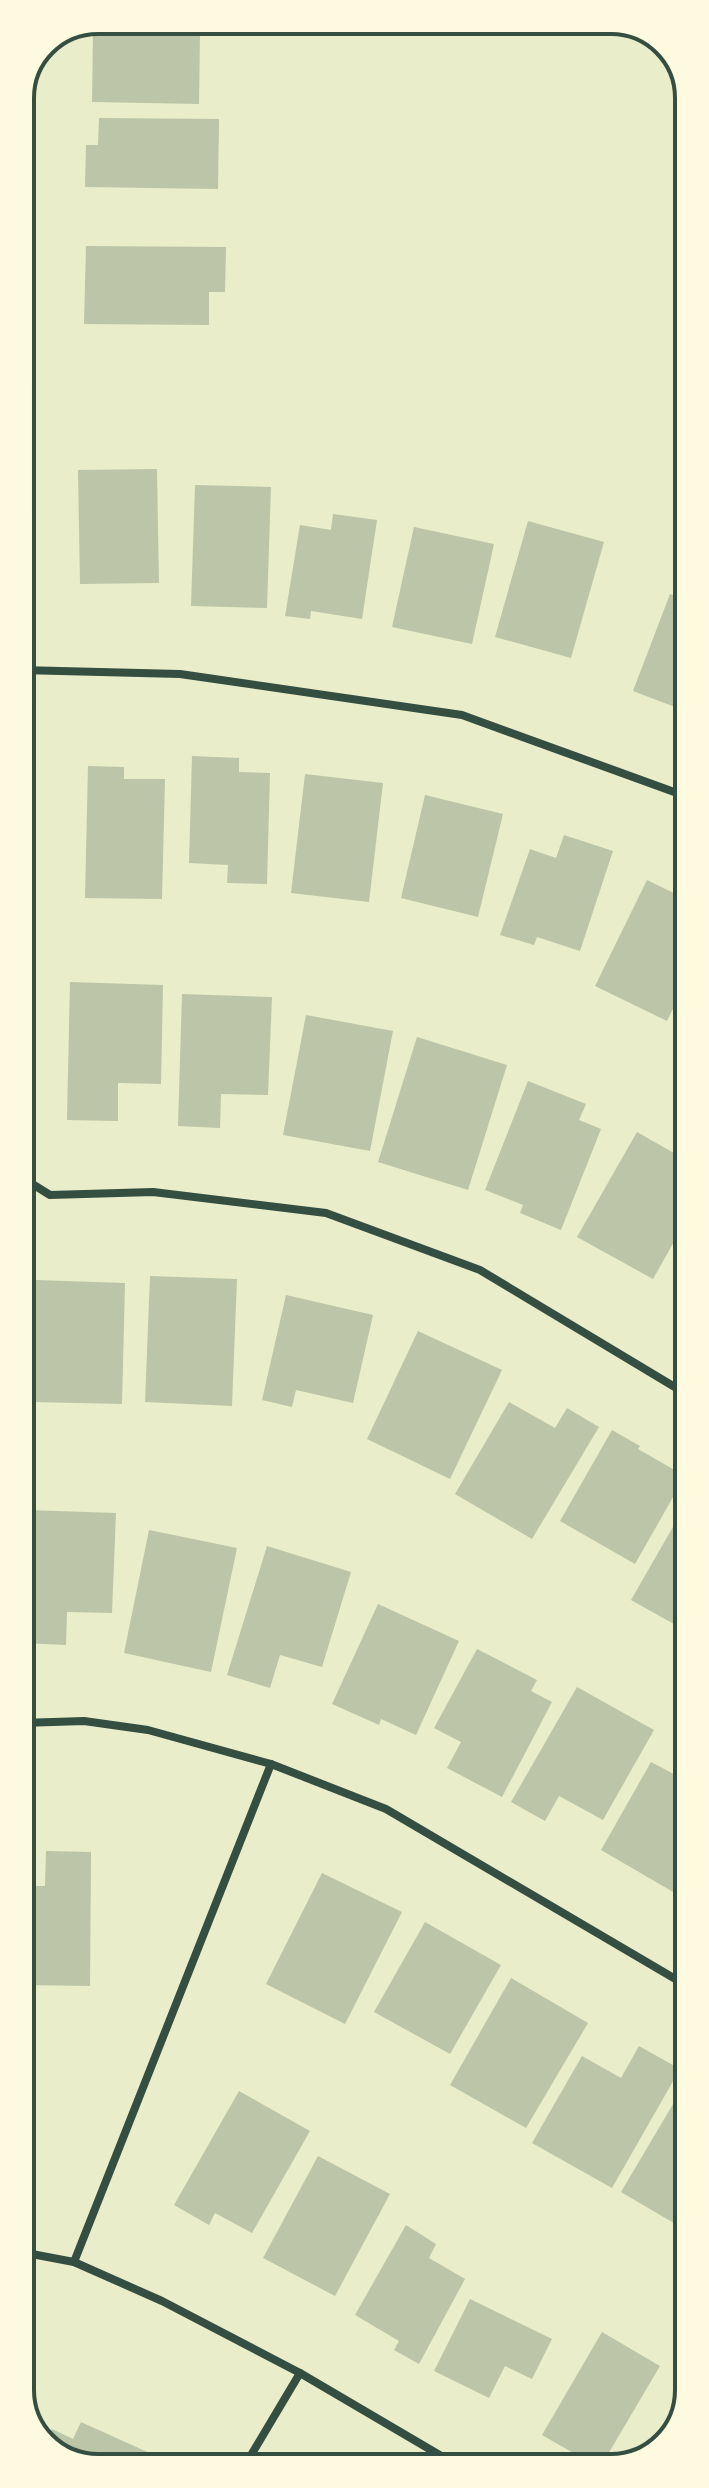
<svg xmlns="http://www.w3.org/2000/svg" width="709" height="2488" font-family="Lato,sans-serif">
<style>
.building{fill:#bcc5a7}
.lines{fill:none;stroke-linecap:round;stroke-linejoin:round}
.minor{stroke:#344e41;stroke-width:8}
.rim{fill:none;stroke:#344e41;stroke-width:4}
</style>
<rect width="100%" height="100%" fill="#e9edc9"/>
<g class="building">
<path d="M 310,20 L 380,20 L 380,29 L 310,28 Z"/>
<path d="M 517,20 L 587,21 L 586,32 L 516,30 Z"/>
<path d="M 93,32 L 200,34 L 199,104 L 92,102 Z"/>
<path d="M 99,118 L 219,119 L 218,189 L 85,187 L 86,145 L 98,145 Z"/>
<path d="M 86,246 L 226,247 L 225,292 L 209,292 L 209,325 L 84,324 Z"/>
<path d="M 157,469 L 159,583 L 80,584 L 78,470 Z"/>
<path d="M 195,485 L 271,487 L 267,608 L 191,606 Z"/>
<path d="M 333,514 L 377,520 L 362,619 L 311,611 L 310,619 L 285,616 L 300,525 L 331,530 Z"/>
<path d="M 528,521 L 604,542 L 571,658 L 495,637 Z"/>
<path d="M 414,527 L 494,544 L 472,644 L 392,627 Z"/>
<path d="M 670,594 L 688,600 L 688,712 L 633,691 Z"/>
<path d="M 192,756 L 239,758 L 239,772 L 270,773 L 267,884 L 227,883 L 228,865 L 189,863 Z"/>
<path d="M 88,766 L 124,767 L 124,779 L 165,779 L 162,899 L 85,898 Z"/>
<path d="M 305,774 L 383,783 L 369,902 L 291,893 Z"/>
<path d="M 425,795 L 503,814 L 478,917 L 401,898 Z"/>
<path d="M 564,835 L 613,851 L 580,951 L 537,937 L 534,945 L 500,935 L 530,849 L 556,858 Z"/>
<path d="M 647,880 L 688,900 L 688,978 L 667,1021 L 595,986 Z"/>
<path d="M 70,982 L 163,985 L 161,1084 L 118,1083 L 118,1121 L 67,1120 Z"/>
<path d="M 182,994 L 272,997 L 268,1095 L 221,1094 L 220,1128 L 178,1126 Z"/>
<path d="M 306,1015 L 393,1031 L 370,1151 L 283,1135 Z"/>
<path d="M 417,1037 L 507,1065 L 468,1190 L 378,1162 Z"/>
<path d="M 528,1081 L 586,1104 L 579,1120 L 601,1129 L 561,1230 L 520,1213 L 523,1205 L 485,1190 Z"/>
<path d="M 637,1132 L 688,1161 L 688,1217 L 653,1279 L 577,1237 Z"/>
<path d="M 150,1276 L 237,1279 L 232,1406 L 145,1402 Z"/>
<path d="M 36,1280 L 125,1283 L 122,1404 L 32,1402 Z"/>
<path d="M 286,1295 L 373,1315 L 353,1403 L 296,1390 L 292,1407 L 262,1400 Z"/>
<path d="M 418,1331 L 502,1370 L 450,1479 L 367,1439 Z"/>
<path d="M 509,1402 L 555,1428 L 567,1408 L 599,1427 L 532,1539 L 455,1494 Z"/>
<path d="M 612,1430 L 640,1446 L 638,1449 L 685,1476 L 635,1564 L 560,1521 Z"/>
<path d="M 27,1510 L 116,1513 L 112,1613 L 67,1612 L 66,1645 L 22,1643 Z"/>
<path d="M 681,1513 L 688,1518 L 688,1632 L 631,1600 Z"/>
<path d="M 149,1530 L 237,1548 L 211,1672 L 124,1653 Z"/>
<path d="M 267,1546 L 351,1572 L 322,1667 L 280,1655 L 270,1688 L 227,1675 Z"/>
<path d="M 378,1604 L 459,1641 L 416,1735 L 381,1719 L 379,1725 L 332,1704 Z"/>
<path d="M 477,1649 L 537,1680 L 531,1691 L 552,1702 L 502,1797 L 447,1768 L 461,1742 L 434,1728 Z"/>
<path d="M 577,1687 L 654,1730 L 603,1820 L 559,1796 L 545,1821 L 511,1802 Z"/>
<path d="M 651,1762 L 689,1782 L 689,1870 L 675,1893 L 601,1850 Z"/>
<path d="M 46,1851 L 91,1852 L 90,1986 L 21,1985 L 21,1886 L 45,1886 Z"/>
<path d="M 322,1873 L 402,1912 L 345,2024 L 266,1984 Z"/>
<path d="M 425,1922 L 501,1965 L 450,2054 L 374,2012 Z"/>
<path d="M 511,1978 L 588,2023 L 526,2128 L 450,2085 Z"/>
<path d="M 639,2046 L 680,2069 L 612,2188 L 532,2143 L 582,2056 L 621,2078 Z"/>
<path d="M 689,2077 L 689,2232 L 621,2192 Z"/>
<path d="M 239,2091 L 310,2131 L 252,2233 L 215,2213 L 209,2225 L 174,2205 Z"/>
<path d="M 318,2156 L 390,2194 L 335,2296 L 263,2258 Z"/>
<path d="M 406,2225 L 436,2244 L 429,2258 L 465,2279 L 419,2364 L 394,2350 L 399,2341 L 355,2315 Z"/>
<path d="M 470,2299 L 552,2339 L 532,2379 L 505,2366 L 489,2398 L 434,2371 Z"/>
<path d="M 602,2332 L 660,2366 L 601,2466 L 596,2466 L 542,2435 Z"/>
<path d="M 689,2381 L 689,2390 L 670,2441 L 645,2456 Z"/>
<path d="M 81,2422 L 165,2460 L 162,2467 L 88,2467 L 46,2448 L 44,2445 L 52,2429 L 73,2439 Z"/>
</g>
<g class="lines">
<g class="minor">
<path d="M 20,670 L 180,674 L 462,715 L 688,797"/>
<path d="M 21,1177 L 50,1195 L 153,1192 L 326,1213 L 480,1270 L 688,1395"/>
<path d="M 21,1723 L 84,1721 L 148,1730 L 271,1764 L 386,1809 L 689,1987"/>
<path d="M 21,2252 L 74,2262 L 162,2301 L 300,2373 L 460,2467"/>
<path d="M 74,2262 L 271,1764"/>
<path d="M 244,2467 L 300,2373"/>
</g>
</g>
<path d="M0 0H709V2488H0ZM98 34H611A64 64 0 0 1 675 98V2390A64 64 0 0 1 611 2454H98A64 64 0 0 1 34 2390V98A64 64 0 0 1 98 34Z" fill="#fefae0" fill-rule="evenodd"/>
<path class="rim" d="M98 34H611A64 64 0 0 1 675 98V2390A64 64 0 0 1 611 2454H98A64 64 0 0 1 34 2390V98A64 64 0 0 1 98 34Z"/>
</svg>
